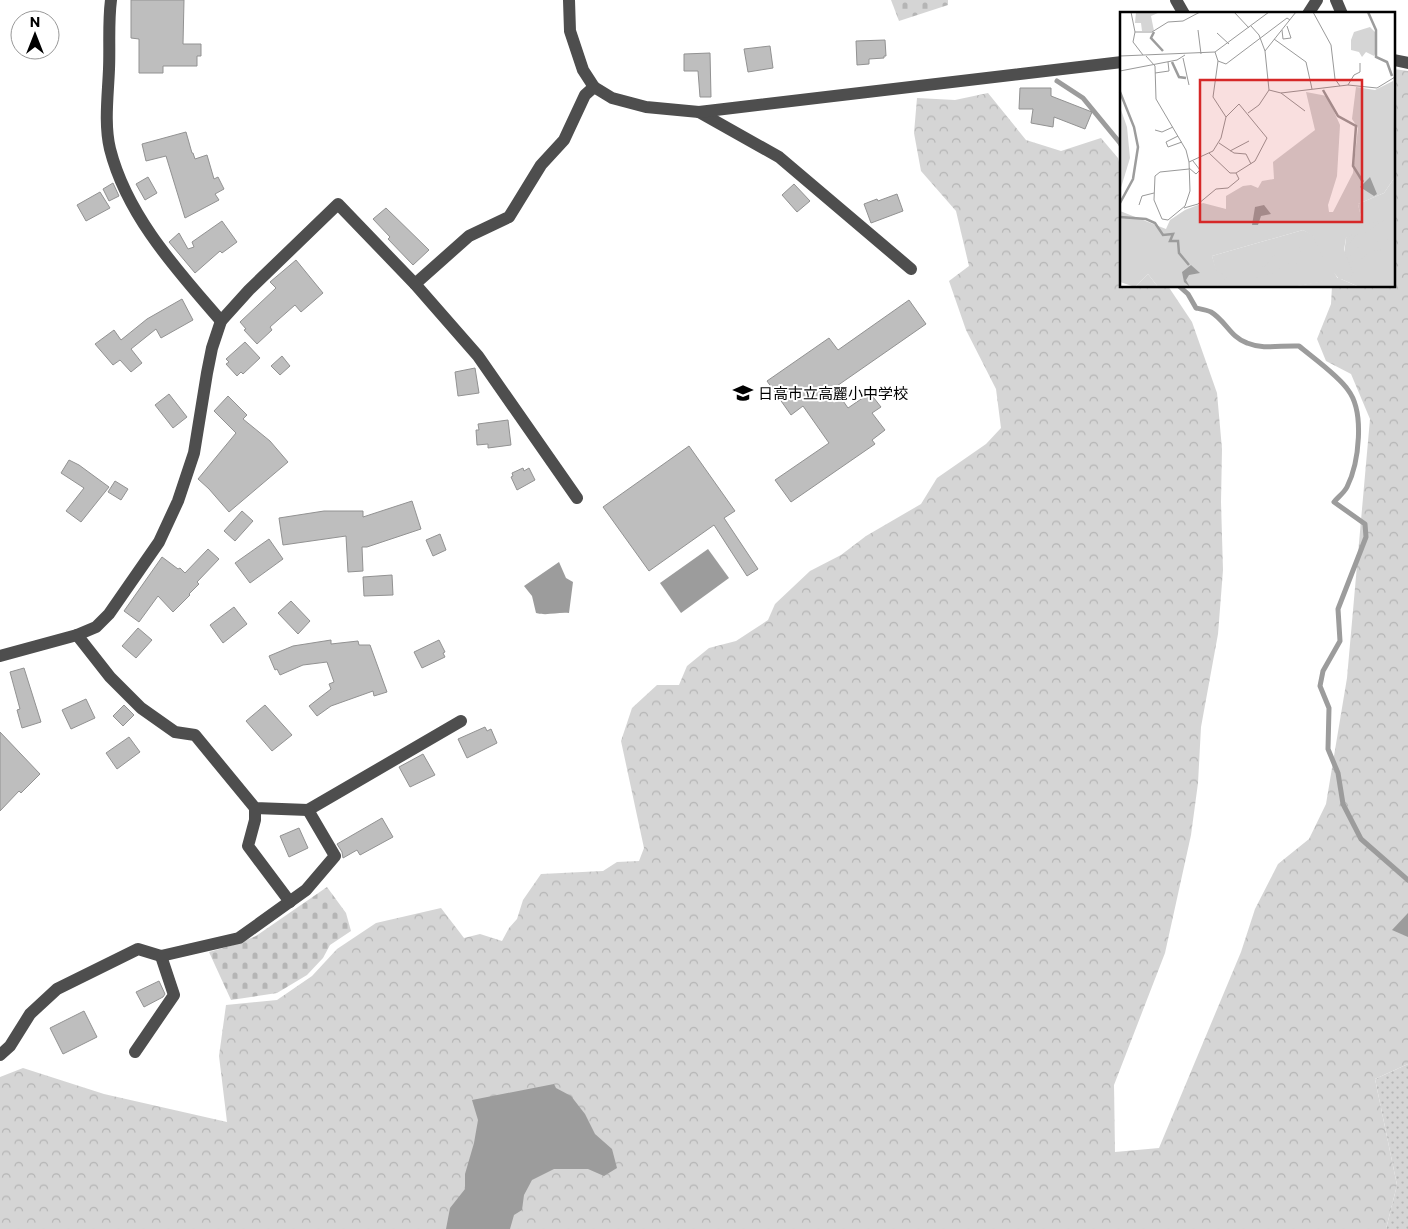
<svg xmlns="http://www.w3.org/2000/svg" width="1408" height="1229" font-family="Commissioner,'Noto Sans JP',sans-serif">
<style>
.grass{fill:url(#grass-dots)}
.forest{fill:url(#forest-crowns)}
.cemetery{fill:url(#cemetery-stones)}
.water{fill:#9c9c9c}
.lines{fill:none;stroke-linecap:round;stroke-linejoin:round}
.stream{stroke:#9c9c9c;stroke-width:5}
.building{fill:#bebebe;stroke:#929292}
.minor{stroke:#4e4e4e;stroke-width:12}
.labels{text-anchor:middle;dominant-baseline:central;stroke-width:4;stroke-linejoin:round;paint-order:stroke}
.poi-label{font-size:15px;fill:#000;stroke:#fff;text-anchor:start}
.inset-river{fill:none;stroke:#9c9c9c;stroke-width:2.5}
.inset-road{fill:none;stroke:#999;stroke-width:1}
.view{fill:#d62828;fill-opacity:0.15;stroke:#d62828;stroke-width:2.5}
.inset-edge{fill:none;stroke:#000;stroke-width:2.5}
</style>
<defs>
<pattern id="grass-dots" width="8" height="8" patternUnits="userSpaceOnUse" patternTransform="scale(1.25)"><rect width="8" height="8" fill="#d5d5d5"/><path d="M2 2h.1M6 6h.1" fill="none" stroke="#b5b5b5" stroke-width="1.8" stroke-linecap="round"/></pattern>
<pattern id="forest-crowns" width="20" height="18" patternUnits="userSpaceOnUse" patternTransform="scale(1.25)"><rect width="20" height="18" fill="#d5d5d5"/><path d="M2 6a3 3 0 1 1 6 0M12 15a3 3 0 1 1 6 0" fill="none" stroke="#b5b5b5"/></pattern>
<pattern id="cemetery-stones" width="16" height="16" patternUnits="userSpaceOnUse" patternTransform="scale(1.25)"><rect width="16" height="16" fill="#d5d5d5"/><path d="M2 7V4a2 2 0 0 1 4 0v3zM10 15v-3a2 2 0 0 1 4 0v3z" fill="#b5b5b5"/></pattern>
</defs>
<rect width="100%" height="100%" fill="#fff"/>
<path class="grass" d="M 1408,1064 L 1408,1229 L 1386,1229 L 1397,1185 L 1375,1079 Z"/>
<path class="forest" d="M 1394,69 L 1408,71 L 1408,1064 L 1375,1079 L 1397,1185 L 1386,1229 L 0,1229 L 0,1077 L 23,1068 L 104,1094 L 227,1122 L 219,1056 L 226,1005 L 277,1000 L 312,976 L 337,949 L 376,923 L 441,908 L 464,938 L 480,934 L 502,941 L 509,928 L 517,919 L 523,900 L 541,874 L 603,871 L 617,862 L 639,861 L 644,848 L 621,741 L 632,708 L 657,685 L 679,685 L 687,666 L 709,648 L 736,641 L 768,620 L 775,604 L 810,571 L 841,555 L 866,536 L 921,504 L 937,478 L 986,444 L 1001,428 L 996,389 L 966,330 L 949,281 L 969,266 L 956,211 L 921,171 L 914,133 L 917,98 L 955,100 L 988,93 L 1026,140 L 1061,151 L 1101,138 L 1118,158 L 1122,173 L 1122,286 L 1168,286 L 1192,322 L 1217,393 L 1222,449 L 1221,502 L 1223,570 L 1218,634 L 1201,727 L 1198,783 L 1191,835 L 1165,953 L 1114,1085 L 1115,1152 L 1159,1148 L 1241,952 L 1255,909 L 1278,864 L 1309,839 L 1326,804 L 1347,678 L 1370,419 L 1351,374 L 1326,361 L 1317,339 L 1331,304 L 1332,286 L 1394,286 Z"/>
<g class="cemetery">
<path d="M 891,0 L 948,0 L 948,5 L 899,21 Z"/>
<path d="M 327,887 L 346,913 L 351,931 L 330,945 L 323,958 L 307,975 L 277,993 L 231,1000 L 209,952 L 237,944 L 256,936 Z"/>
</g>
<g class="water">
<path d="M 708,549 L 729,578 L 681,613 L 660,583 Z"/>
<path d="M 559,562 L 566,578 L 573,582 L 569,613 C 557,612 547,616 536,613 L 532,596 L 524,586 Z"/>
<path d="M 1408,913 L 1408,937 L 1392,930 Z"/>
<path d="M 554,1084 L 556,1088 L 571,1096 L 585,1114 L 595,1134 L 612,1149 L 617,1168 L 604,1176 L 588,1169 L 554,1169 L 532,1180 L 524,1195 L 522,1210 L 514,1215 L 510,1229 L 446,1229 L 450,1208 L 465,1189 L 465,1174 L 474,1143 L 478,1120 L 472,1100 Z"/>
</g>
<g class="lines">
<g class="stream">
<path d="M 1057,81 L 1083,98 L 1120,143 L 1122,147"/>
<path d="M 1179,286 L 1188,294 L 1196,308 C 1201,309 1207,310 1211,312 C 1225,320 1231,338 1247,343 C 1264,350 1281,345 1299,346 C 1312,357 1339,376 1348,390 C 1365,412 1359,463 1347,487 C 1344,493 1338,497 1334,502 L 1365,524 L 1366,537 L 1338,609 L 1340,641 L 1323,671 L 1320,686 L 1329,708 L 1328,749 L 1338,773 L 1343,804 L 1361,839 L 1408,880"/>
</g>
</g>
<g class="building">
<path d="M 131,0 L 184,0 L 183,44 L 201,44 L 201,56 L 197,56 L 197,66 L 163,66 L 163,73 L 139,73 L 139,39 L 131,38 Z"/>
<path d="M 885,40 L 886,56 L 884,56 L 884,58 L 869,59 L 869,64 L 857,65 L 856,41 Z"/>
<path d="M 770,46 L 773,68 L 748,72 L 744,49 Z"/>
<path d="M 710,53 L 711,97 L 700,97 L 698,71 L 684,71 L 684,54 Z"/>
<path d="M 1020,88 L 1051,88 L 1051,96 L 1092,112 L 1085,129 L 1054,117 L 1053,127 L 1031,123 L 1033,109 L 1019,109 Z"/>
<path d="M 186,132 L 192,153 L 193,153 L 195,159 L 207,155 L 214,179 L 218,177 L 224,189 L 215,194 L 219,200 L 185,218 L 166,156 L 146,161 L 142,144 Z"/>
<path d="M 148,177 L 157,193 L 145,200 L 136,184 Z"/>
<path d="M 113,183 L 119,196 L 109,201 L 103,189 Z"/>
<path d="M 794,184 L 810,201 L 797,212 L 782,195 Z"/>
<path d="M 100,192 L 110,208 L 86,221 L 77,205 Z"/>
<path d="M 897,194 L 903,211 L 871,223 L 864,204 L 877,199 L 878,201 Z"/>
<path d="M 386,208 L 429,250 L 413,265 L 388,239 L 390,237 L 373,219 Z"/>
<path d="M 222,221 L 237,242 L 222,253 L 220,251 L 195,273 L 169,242 L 179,233 L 188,249 L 194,247 L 192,242 Z"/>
<path d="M 296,260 L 323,293 L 301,312 L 295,305 L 270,327 L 272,330 L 257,344 L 244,330 L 246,329 L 240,322 L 276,288 L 270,282 Z"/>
<path d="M 182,299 L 193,320 L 161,338 L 156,329 L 131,349 L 142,363 L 131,372 L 120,360 L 113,365 L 95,344 L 114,330 L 121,340 L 147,319 Z"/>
<path d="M 909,300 L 926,324 L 834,388 L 848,408 L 870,393 L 881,407 L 872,413 L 885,430 L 872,440 L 875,444 L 791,502 L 775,480 L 829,443 L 803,406 L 791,415 L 767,381 L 829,338 L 838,350 Z"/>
<path d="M 245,342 L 260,358 L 243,374 L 241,372 L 237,376 L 226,364 L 229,362 L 226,359 Z"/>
<path d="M 282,356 L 290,366 L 280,375 L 271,366 Z"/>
<path d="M 475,368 L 479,393 L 458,396 L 455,372 Z"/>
<path d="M 169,394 L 187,417 L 173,428 L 155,405 Z"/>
<path d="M 228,396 L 247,415 L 243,419 L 270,441 L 288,462 L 229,512 L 209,489 L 198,479 L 236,433 L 214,411 Z"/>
<path d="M 508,420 L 511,445 L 488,448 L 488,444 L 477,445 L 476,430 L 479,430 L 478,424 Z"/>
<path d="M 689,446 L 735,511 L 724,518 L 758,569 L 747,576 L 714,525 L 649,571 L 603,507 Z"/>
<path d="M 69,460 L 79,465 L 109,487 L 81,522 L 66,511 L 84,488 L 61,473 Z"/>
<path d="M 523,468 L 524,471 L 529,468 L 535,480 L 517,490 L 511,477 L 513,476 L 512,473 Z"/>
<path d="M 115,481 L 128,489 L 121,500 L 108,492 Z"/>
<path d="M 412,501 L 421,529 L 367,547 L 362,547 L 363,571 L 348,572 L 346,536 L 283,545 L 279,518 L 324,511 L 363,511 L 363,517 Z"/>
<path d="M 242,511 L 253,521 L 235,541 L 224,531 Z"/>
<path d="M 440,534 L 446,550 L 433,556 L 426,540 Z"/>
<path d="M 269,539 L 283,559 L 250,583 L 235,563 Z"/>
<path d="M 208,549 L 219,559 L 197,582 L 199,584 L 189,594 L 190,595 L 173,612 L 158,596 L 139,622 L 124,611 L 162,557 L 178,569 L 180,568 L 185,573 Z"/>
<path d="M 392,575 L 393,595 L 364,596 L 363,577 Z"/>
<path d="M 291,601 L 310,621 L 298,634 L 278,613 Z"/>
<path d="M 234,607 L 247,624 L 223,643 L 210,625 Z"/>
<path d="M 138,628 L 152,640 L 136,658 L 122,646 Z"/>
<path d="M 331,640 L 331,644 L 358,641 L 359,645 L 370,645 L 387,692 L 374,696 L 373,691 L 331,706 L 317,716 L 309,706 L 331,689 L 329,684 L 334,682 L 327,662 L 303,665 L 280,675 L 277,669 L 275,670 L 269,656 L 293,646 Z"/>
<path d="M 439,640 L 445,652 L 443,653 L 445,657 L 422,668 L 414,652 Z"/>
<path d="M 24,668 L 41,722 L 22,728 L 17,710 L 20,709 L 10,672 Z"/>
<path d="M 86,699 L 95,718 L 71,729 L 62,710 Z"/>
<path d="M 124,705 L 134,715 L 123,726 L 113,716 Z"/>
<path d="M 265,705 L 292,735 L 272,751 L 246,721 Z"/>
<path d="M 485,727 L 487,731 L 491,729 L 497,743 L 467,758 L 458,739 Z"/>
<path d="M 0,732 L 40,774 L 21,793 L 19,791 L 0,811 Z"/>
<path d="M 129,737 L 140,752 L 117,769 L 106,753 Z"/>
<path d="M 423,754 L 435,775 L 410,787 L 399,767 Z"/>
<path d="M 382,818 L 393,837 L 360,855 L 357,850 L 343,858 L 342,852 L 337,844 Z"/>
<path d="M 299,828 L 308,848 L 289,857 L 280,836 Z"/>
<path d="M 159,981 L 165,994 L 163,997 L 144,1007 L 136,992 Z"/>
<path d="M 84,1011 L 97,1037 L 63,1054 L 50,1028 Z"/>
</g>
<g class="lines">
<g class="minor">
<path d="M 111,0 C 108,23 110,46 109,69 C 108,95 104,124 110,149 C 127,216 177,270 221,321"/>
<path d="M 569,0 L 570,31 L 583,70 L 594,87"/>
<path d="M 1176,0 L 1184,14"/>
<path d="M 1336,0 L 1342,14"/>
<path d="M 1308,14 L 1317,0"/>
<path d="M 1394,60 L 1408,63"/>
<path d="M 699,112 L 779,157 L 911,269"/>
<path d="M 415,284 L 469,236 L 509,217 L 541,165 L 564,140 L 585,95 L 594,87 L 612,98 L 646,107 L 699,112 L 1122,62"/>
<path d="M 77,635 L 110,677 L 141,708 L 175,732 L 195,735 L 255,808 L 308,810 L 461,721"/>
<path d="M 0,656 L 77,635 L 96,627 L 109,614 L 159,542 L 178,501 L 194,453 L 207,373 L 212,348 L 221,321 L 249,290 L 338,204 L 415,284 L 478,356 L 577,498"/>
<path d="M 255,808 L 255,820 L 248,846 L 290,902"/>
<path d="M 135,1052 L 174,995 L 161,956"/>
<path d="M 0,1055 L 10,1046 L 30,1014 L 57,989 L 138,949 L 161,956 L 239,938 L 306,890 L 335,856 L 308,810"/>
</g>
</g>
<defs>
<symbol id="school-bare" viewBox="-9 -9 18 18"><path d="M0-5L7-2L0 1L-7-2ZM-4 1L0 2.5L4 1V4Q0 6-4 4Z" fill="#000" stroke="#fff" stroke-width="2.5" paint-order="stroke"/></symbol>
</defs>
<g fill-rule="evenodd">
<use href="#school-bare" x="729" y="379" width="28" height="28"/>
</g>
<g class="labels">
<g class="poi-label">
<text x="758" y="393">日高市立高麗小中学校</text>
</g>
</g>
<g transform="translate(1120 12)">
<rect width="275" height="275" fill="#fff"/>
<path d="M 275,165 L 275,275 L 237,274 L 221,267 L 226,226 L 241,205 L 238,192 L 264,181 ZM 183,218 L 193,223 L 218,267 L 172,275 L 96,275 L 99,271 L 92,244 ZM 28,262 L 38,275 L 15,275 Z" fill="#d5d5d5"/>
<path d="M 16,0 L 40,0 L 31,4 L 34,19 L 22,19 L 21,11 L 15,11 ZM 250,15 L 255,20 L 257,38 L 254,44 L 246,40 L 242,45 L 239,40 L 231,38 L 231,28 L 234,20 ZM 273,69 L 275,165 L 264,181 L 238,192 L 241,205 L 237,220 L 226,226 L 224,238 L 234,263 L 221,267 L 239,275 L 172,275 L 218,266 L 204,248 L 193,224 L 183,218 L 92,244 L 97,260 L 108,264 L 96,275 L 38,275 L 28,262 L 15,275 L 0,270 L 0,199 L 46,217 L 50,208 L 65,198 L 83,191 L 106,197 L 106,184 L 123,174 L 131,173 L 138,176 L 142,169 L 154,167 L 153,150 L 195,118 L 186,80 L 207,84 L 220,113 L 217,164 L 208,193 L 209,200 L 213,200 L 233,161 L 238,116 L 232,107 L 236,75 L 255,78 ZM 275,188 L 275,200 L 234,229 L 227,238 L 229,242 L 226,241 L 225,236 L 240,219 L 240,214 L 260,209 L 258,203 ZM 268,227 L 275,227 L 275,234 L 257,239 L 250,236 L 255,228 L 263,231 ZM 177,232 L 183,243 L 180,252 L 165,251 L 154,261 L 136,266 L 136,254 L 144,255 L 154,243 L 165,244 ZM 238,235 L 250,240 L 234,253 L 230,244 Z" fill="#d5d5d5"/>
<path d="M 0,95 L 7,115 L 10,146 L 0,179 Z" fill="#d5d5d5"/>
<path d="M 250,165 L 257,182 L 254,184 L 240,175 ZM 144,193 L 151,202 L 141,204 L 138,213 L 132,213 L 135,195 ZM 71,253 L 80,261 L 69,263 L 66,268 L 70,275 L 64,270 L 62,260 Z" fill="#9c9c9c"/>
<path class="inset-river" d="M 248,0 L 256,18 L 256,45 L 267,50 L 272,64M 34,20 L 31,26 L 43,39M 52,50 L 59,65 L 66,66M 203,78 L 218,104 L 236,114 L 233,154 L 243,170M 0,80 L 14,115 L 18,135 L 13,167 L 0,191M 0,205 L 26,207 L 35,211 L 43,223 L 53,222 L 50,229 L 58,229 L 59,241 L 69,253"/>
<path class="inset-road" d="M 11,0 L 15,20 L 13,30 L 23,43M 114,0 L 129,16M 193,0 L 211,33 L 215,67 L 220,74M 131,14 L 139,23 L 145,39 L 149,78M 78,18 L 81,42M 162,18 L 163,27 L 171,26 L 167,14M 15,20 L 32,20 L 48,10 L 63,9 L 80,0M 97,21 L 109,32M 154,27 L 186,50 L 192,77M 145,39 L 176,0M 95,40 L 98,49 L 93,85 L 106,105M 0,44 L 95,40 L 149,0M 26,44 L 35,54 L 36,87 L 66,138 L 69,150 L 70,179 L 65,194 L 48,208 L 42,207 L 34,188 L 35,164 L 40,160 L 69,157M 63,46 L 69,73M 98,49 L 106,52 L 167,6 L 170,8M 0,59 L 57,48 L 65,43M 35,61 L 49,59 L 48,50M 228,73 L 234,63 L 240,60 L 240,51M 161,81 L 185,99M 128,101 L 139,93 L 149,78 L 161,81 L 228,73 L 257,76 L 275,65M 35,118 L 42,120 L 53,115M 58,124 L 46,130 L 48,135 L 62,130M 99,131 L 114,141 L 126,142 L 131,152M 110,139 L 129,129M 69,150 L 93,139 L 101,126 L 106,105 L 119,92 L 147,126 L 135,149 L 116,161 L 110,161 L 89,141M 69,156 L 76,162 L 80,158 L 73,149M 19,193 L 22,184 L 34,181M 64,196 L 78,192 L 96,177 L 108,176 L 119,167 L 116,161"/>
<path class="view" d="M 80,68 L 242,68 L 242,210 L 80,210 Z"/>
<rect width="275" height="275" class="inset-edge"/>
</g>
<g transform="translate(35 35)"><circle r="24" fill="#ffffff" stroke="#999999"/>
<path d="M0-4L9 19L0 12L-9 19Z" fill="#000000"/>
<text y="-8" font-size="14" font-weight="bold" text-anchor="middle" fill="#000000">N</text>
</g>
</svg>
